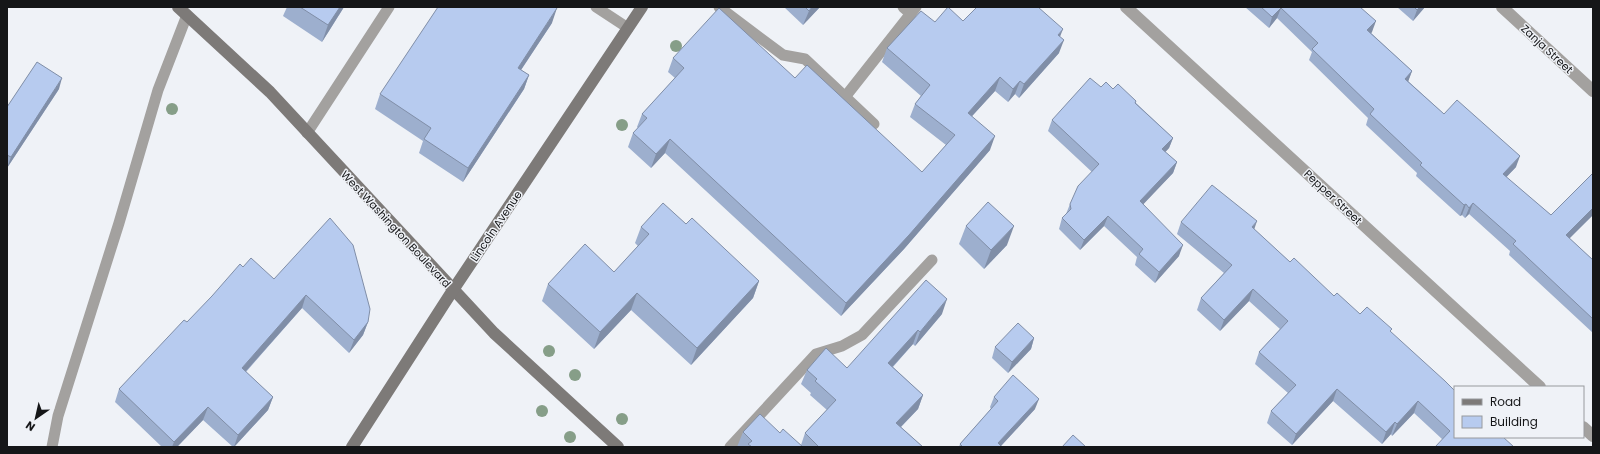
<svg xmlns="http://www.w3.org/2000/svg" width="1600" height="454" font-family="Poppins,sans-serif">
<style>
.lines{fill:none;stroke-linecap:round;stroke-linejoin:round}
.lane{stroke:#a3a19f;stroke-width:11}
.street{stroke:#a3a19f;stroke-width:12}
.secondary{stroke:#7d7a78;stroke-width:12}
.tree{fill:#869e88}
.wall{fill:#9dafce}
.shaded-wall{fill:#808ea7}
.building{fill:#b7cbef;stroke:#808ea7}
.labels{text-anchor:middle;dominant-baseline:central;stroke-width:3;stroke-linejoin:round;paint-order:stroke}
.street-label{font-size:11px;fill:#151618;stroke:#eff2f7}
</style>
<rect width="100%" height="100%" fill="#eff2f7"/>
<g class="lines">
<g class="lane">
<path d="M 596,7 L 628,28"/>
<path d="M 719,7 L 783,55 L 805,59 L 874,124"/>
<path d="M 903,7 L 911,14"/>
<path d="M 845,97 L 916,7"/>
<path d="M 307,133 L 389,7"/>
<path d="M 52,447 L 58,416 L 119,223 L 158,90 L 187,15"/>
<path d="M 730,447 L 816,354 L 842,346 L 862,335 L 932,260"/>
</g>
<g class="street">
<path d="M 1126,7 L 1540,387"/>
<path d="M 1502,7 L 1593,91"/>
<path d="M 1583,427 L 1593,436"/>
</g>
<g class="secondary">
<path d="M 178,7 L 270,92 L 494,333 L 618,447"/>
<path d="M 352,447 L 453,290 L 642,7"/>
</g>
</g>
<g class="tree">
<circle cx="676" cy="46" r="6"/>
<circle cx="172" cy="109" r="6"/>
<circle cx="622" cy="125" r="6"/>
<circle cx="549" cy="351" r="6"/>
<circle cx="575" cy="375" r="6"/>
<circle cx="542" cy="411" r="6"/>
<circle cx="622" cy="419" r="6"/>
<circle cx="570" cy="437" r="6"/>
</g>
<g class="wall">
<path d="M 287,7 L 344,7 L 322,42 L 283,16 Z"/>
<path d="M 784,7 L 820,7 L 803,25 Z"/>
<path d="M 1245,7 L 1360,7 L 1372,32 L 1371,33 L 1412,71 L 1408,81 L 1444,114 L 1516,167 L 1506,177 L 1551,215 L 1593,173 L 1593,215 L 1569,238 L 1593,260 L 1593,333 L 1509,255 L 1510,251 L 1469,214 L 1465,218 L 1462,215 L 1460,216 L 1416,176 L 1417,173 L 1366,125 L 1368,118 L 1309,60 L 1312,52 L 1277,18 L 1269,28 Z"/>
<path d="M 1397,7 L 1425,7 L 1413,21 Z"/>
<path d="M 963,21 L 1060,37 L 1059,53 L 1019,98 L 1015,94 L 1008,102 L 995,91 L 972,116 L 990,150 L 904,249 L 841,316 L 665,153 L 651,168 L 628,147 L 633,133 L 638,128 L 637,127 L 642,114 L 675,78 L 668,72 L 673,58 L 795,78 L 922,172 L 946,145 L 910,117 L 915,104 L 921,96 L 882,62 L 887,48 L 935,22 Z"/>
<path d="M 552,23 L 521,70 L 529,75 L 524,89 L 463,182 L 419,153 L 423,141 L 375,109 L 380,94 Z"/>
<path d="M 1101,87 L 1113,89 L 1136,101 L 1136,103 L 1173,138 L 1169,148 L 1165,152 L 1177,162 L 1173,173 L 1143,204 L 1179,256 L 1155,283 L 1135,265 L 1137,257 L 1104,226 L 1080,250 L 1059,229 L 1062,218 L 1066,214 L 1070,204 L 1092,172 L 1048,131 L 1052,120 Z"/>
<path d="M 59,89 L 7,168 L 7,107 Z"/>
<path d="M 1181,222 L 1254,229 L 1290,262 L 1334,296 L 1360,314 L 1391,332 L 1455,437 L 1442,439 L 1414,413 L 1392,436 L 1391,434 L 1382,444 L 1333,401 L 1292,445 L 1267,423 L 1271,411 L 1288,393 L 1255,364 L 1259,352 L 1280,329 L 1249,301 L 1220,331 L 1197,310 L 1201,298 L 1224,273 L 1177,234 Z"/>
<path d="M 686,224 L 759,281 L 753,298 L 691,365 L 631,310 L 594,349 L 542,301 L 548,284 L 614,272 L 638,246 L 635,243 L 641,227 Z"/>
<path d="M 966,226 L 1007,245 L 984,269 L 959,244 Z"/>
<path d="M 243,267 L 274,279 L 368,322 L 363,335 L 349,353 L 302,308 L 246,372 L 273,397 L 268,410 L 234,447 L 233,447 L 203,420 L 177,447 L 162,447 L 115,402 L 119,389 L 187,322 Z"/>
<path d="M 942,314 L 915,346 L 913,344 L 893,367 L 923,395 L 918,409 L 901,427 L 923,447 L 737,447 L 743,432 L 780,433 L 801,445 L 805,433 L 827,410 L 810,395 L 811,393 L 801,384 L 807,370 L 847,368 Z"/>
<path d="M 1034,338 L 1031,349 L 1008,373 L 992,358 L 995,347 Z"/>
<path d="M 994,397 L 1035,409 L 1001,446 L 1002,447 L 959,447 L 960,444 L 991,409 L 990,407 Z"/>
</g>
<g class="shaded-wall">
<path d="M 340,7 L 344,7 L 322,42 L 328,25 Z"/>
<path d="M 812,7 L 820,7 L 803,25 L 809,11 Z"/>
<path d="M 1420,7 L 1425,7 L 1413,21 L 1417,10 Z"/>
<path d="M 557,8 L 552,23 L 513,82 L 518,68 Z"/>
<path d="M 1281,8 L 1277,18 L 1269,28 L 1272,17 Z"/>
<path d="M 1376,21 L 1372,32 L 1364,41 L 1367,30 Z"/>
<path d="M 1063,29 L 1058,42 L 1058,35 Z"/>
<path d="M 1064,40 L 1059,53 L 1019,98 L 1024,84 Z"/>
<path d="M 1412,71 L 1408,82 L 1405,79 Z"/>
<path d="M 529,75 L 524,89 L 463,182 L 468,168 Z"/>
<path d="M 1000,77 L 995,91 L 963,126 L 968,113 Z"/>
<path d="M 62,78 L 59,89 L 7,168 L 11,157 Z"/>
<path d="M 1020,81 L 1015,94 L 1008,102 L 1013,89 Z"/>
<path d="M 995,136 L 990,150 L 904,249 L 841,316 L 846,303 Z"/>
<path d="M 1173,138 L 1169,148 L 1158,160 L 1162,149 Z"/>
<path d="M 670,139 L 665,153 L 651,168 L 656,154 Z"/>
<path d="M 1520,156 L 1516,167 L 1499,185 L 1503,174 Z"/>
<path d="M 1177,162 L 1173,173 L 1136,212 L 1140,201 Z"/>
<path d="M 1473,203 L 1469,214 L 1465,218 L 1469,208 Z"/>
<path d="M 1466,204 L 1462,215 L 1460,216 L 1464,205 Z"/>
<path d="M 1593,208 L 1593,215 L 1562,246 L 1566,235 Z"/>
<path d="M 1108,216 L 1104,226 L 1080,250 L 1084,240 Z"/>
<path d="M 1257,221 L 1253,233 L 1252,227 Z"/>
<path d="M 1014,226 L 1007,245 L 984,269 L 991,250 Z"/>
<path d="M 1183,245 L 1179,256 L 1155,283 L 1159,272 Z"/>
<path d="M 759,281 L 753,298 L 691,365 L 697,348 Z"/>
<path d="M 1253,289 L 1249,301 L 1220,331 L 1224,320 Z"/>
<path d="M 637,293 L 631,310 L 594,349 L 600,332 Z"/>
<path d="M 306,295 L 302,308 L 237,381 L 242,368 Z"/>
<path d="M 947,299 L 942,314 L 915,346 L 920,332 Z"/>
<path d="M 368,322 L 363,335 L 349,353 L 354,340 Z"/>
<path d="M 918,330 L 913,344 L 883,377 L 888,363 Z"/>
<path d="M 1034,338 L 1031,349 L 1008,373 L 1012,362 Z"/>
<path d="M 1337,389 L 1333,401 L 1292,445 L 1296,434 Z"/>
<path d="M 923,395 L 918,409 L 891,437 L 896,423 Z"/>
<path d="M 273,397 L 268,410 L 234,447 L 238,435 Z"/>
<path d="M 1039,399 L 1035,409 L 1000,447 L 998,443 Z"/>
<path d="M 1418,401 L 1414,413 L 1392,436 L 1397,424 Z"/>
<path d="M 208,407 L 203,420 L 177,447 L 172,447 L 174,442 Z"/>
<path d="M 1395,422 L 1391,434 L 1382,444 L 1386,432 Z"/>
</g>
<g class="building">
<path d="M 300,7 L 340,7 L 328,25 Z"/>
<path d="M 438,7 L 555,7 L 557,8 L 518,68 L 529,75 L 468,168 L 424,139 L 431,128 L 380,94 Z"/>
<path d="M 805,7 L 812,7 L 809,11 Z"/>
<path d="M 948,7 L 963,21 L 977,7 L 1038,7 L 1063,29 L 1058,35 L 1064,40 L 1024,84 L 1020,81 L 1013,89 L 1000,77 L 968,113 L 995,136 L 909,235 L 846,303 L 670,139 L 656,154 L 633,133 L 647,118 L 642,114 L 684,68 L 673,58 L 719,8 L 795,78 L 807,65 L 922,172 L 955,135 L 915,104 L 930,85 L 887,48 L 921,11 L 935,22 Z"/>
<path d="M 1261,7 L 1360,7 L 1376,21 L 1367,30 L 1412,71 L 1405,79 L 1444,114 L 1457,100 L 1520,156 L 1503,174 L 1551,215 L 1593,173 L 1593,208 L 1566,235 L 1593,260 L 1593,319 L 1513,244 L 1516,241 L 1473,203 L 1469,208 L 1466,204 L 1464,205 L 1420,165 L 1422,163 L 1370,114 L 1374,109 L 1312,49 L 1318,43 L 1281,8 L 1272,17 Z"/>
<path d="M 1414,7 L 1420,7 L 1417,10 Z"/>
<path d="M 37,62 L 62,78 L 11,157 L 7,155 L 7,107 Z"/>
<path d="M 1090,78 L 1101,87 L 1106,82 L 1113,89 L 1118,84 L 1136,101 L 1135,103 L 1173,138 L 1162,149 L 1177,162 L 1140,201 L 1183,245 L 1159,272 L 1139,254 L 1143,249 L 1108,216 L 1084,240 L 1062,218 L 1071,209 L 1070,204 L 1078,186 L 1099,164 L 1052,120 Z"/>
<path d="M 1212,185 L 1257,221 L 1252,227 L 1290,262 L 1294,258 L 1334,296 L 1337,293 L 1360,314 L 1367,307 L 1392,329 L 1390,331 L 1445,381 L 1455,391 L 1455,437 L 1503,437 L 1514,447 L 1435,447 L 1450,431 L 1418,401 L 1397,424 L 1395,422 L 1386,432 L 1337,389 L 1296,434 L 1271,411 L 1296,385 L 1259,352 L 1288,321 L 1253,289 L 1224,320 L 1201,298 L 1232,265 L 1181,222 Z"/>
<path d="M 988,202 L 1014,226 L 991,250 L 966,226 Z"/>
<path d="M 663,203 L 686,224 L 692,218 L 759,281 L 697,348 L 637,293 L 600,332 L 548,284 L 585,244 L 614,272 L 649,234 L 641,227 Z"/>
<path d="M 330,218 L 353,245 L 370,309 L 368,322 L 354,340 L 306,295 L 242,368 L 273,397 L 238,435 L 208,407 L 174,442 L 119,389 L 184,320 L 187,322 L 212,296 L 240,264 L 243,267 L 251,258 L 274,279 Z"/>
<path d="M 926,280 L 947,299 L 920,332 L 918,330 L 888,363 L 923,395 L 896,423 L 923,447 L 819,447 L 805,433 L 836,400 L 815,381 L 817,379 L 807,370 L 826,348 L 847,368 Z"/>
<path d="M 1018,323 L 1034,338 L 1012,362 L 995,347 Z"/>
<path d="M 1013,375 L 1039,399 L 998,443 L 1002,447 L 963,447 L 960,444 L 998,401 L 994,397 Z"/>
<path d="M 760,414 L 780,433 L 783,429 L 803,447 L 752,447 L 748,444 L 752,441 L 743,432 Z"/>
<path d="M 1073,435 L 1086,447 L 1062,447 Z"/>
</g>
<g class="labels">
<g class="street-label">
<text transform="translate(1547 49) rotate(43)">Zanja Street</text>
<text transform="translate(1333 197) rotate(43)">Pepper Street</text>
<text transform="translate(496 226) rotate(-56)">Lincoln Avenue</text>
<text transform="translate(396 229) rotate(47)">West Washington Boulevard</text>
</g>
</g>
<rect width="1600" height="454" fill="none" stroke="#151618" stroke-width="16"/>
<rect x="1454" y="386" width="130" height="52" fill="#eff2f7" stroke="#989a9e"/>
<rect x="1462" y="399" width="20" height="6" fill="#7d7a78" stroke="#989a9e"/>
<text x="1490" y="406" font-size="12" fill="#151618">Road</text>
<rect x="1462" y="416" width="20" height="12" fill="#b7cbef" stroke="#989a9e"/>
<text x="1490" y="426" font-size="12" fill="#151618">Building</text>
<g transform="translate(36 418) rotate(214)" stroke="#eff2f7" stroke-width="3" paint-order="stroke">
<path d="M0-3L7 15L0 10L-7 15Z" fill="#151618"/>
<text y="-6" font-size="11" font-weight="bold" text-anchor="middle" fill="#151618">N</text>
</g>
</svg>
